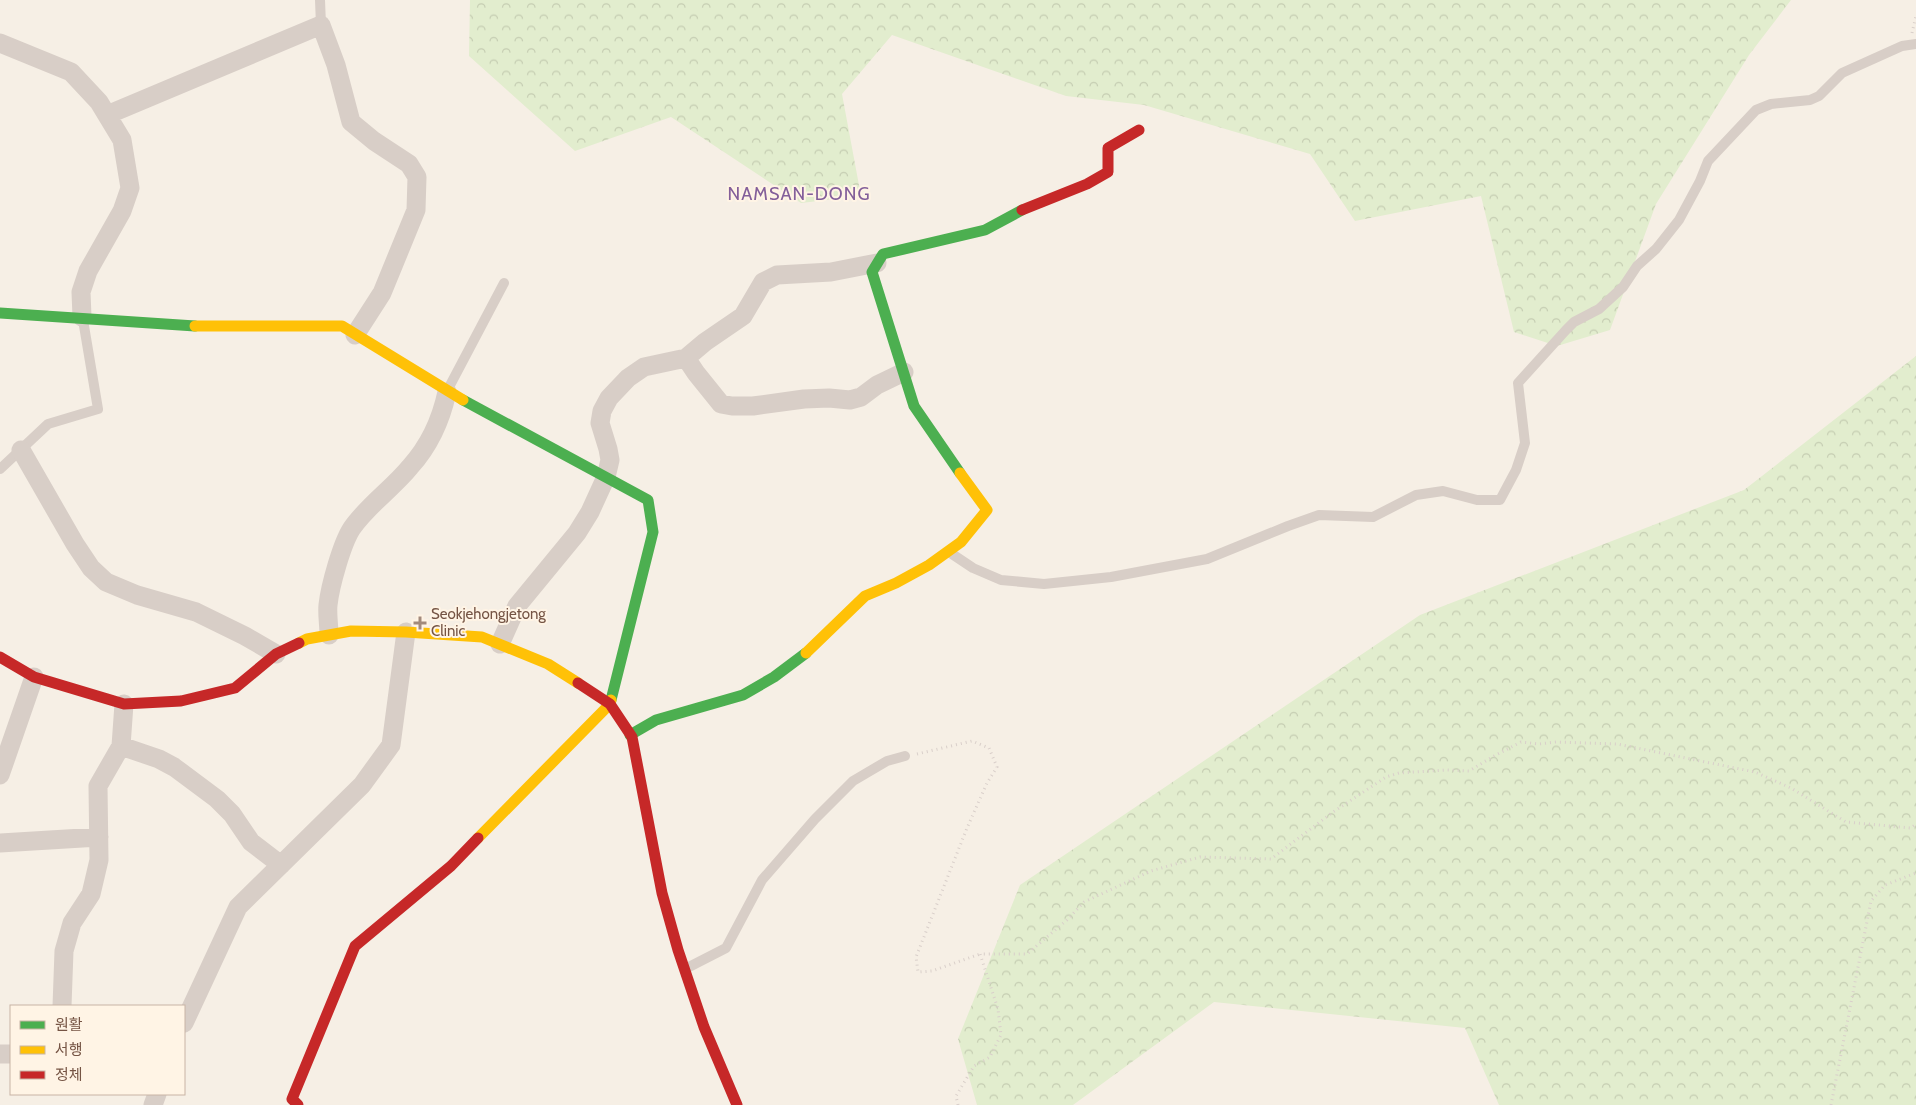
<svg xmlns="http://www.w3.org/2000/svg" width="1916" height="1105" font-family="Cabin,'Noto Sans KR',sans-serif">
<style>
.forest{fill:url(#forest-crowns)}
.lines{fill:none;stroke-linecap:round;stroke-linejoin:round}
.path{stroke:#d9cfca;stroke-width:3;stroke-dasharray:1 4;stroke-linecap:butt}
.lane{stroke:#d8cec7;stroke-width:10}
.street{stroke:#d8cec7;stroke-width:19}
.fast{stroke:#4caf50;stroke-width:11}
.slow{stroke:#ffc107;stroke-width:11}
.jam{stroke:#c62828;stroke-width:11}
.poi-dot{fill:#a28a7c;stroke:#fff4e5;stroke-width:2}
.labels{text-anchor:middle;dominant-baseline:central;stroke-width:4;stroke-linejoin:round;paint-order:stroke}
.poi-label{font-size:15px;fill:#755444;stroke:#fff4e5;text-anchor:start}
.quarter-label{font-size:18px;letter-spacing:1px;fill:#835f9a;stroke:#fff4e5}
</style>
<defs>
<pattern id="forest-crowns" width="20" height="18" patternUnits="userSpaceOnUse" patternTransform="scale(1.25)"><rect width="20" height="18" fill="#e2edce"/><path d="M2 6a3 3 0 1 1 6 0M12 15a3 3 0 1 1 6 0" fill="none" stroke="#c5cdb2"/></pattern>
</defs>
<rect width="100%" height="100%" fill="#f6efe5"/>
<path class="forest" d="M470 0H1791L1749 55 1656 204 1610 330 1557 346 1514 332 1481 196 1355 221 1310 154 1144 105 1066 96 892 35 842 94 861 196 801 203 671 117 575 151 469 56Z
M1916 356V1105H1499L1465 1028 1214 1002 1073 1105H977L958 1039 1020 885 1420 615 1744 490Z"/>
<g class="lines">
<path class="path" d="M1912 33 1916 16
M917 754 972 741 989 748 997 767 987 783 967 828 916 957 918 972 932 971 980 954
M958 1105 956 1096 974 1066 990 1057 1001 1035 998 1009 980 954H1027L1067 920 1084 902 1151 871 1200 857 1271 859 1333 812 1386 777 1399 773 1446 770 1469 771 1494 756 1521 742 1539 744 1556 742 1617 744 1755 772 1791 788 1846 822 1911 828 1916 824
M1831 1105 1871 901 1885 885 1916 873"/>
<path class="lane" d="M320 0 321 25
M447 391 504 283
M0 469 48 424 98 409 83 320
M949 552 973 568 1001 580 1044 584 1111 577 1207 559 1288 526 1319 515 1373 517 1416 495 1443 491 1477 500H1500L1516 470 1525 443 1518 383 1566 330 1574 322 1599 309 1623 287 1637 266 1656 249 1679 220 1700 181 1708 161 1756 110 1771 104 1810 100 1819 96 1842 73 1902 46 1916 44
M685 969 726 948 762 880 815 819 853 781 887 761 905 756"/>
<path class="street" d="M0 43 71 72 99 102 122 140 130 188 122 211 88 271 81 292 82 317
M107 115 321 25 336 65 351 122 374 141 409 164 417 177 416 210 382 293 355 335
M686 358 696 373 721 404 732 406H753L804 399 829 398 850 400 861 397 877 385 904 372
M21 450 75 544 91 568 106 582 137 595 196 612 245 636 276 654
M329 635C329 625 327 614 328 605 330 586 342 543 352 528 368 505 392 489 410 467 429 446 441 420 447 392
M500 644 517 606 577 533 590 512 606 477 610 460 608 449 600 423 602 411 609 398 628 378 644 367 686 358 705 342 743 316 763 282 777 275 831 272 877 263
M121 746 159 759 174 767 217 799 232 814 251 842 281 865
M0 775 34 677
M0 843 99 837
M62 1006 64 951 72 923 91 894 99 860 98 786 121 746 124 704
M184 1023 238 907 362 785 391 745 406 632
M0 1054H11
M153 1105 157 1094"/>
<path class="fast" d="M0 313 195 326
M463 400 648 500 653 532 611 700
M960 473 914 406 872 272 883 254 985 230 1022 210
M630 735 656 720 743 695 774 677 806 653"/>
<path class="slow" d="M195 326H342L463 400
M299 643 307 639 351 631 406 632 482 637 548 664 578 683
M806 653 865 596 896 583 929 565 961 542 987 510 960 473
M478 838 610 704 611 700"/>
<path class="jam" d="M1022 210 1087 184 1108 172V148L1139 130
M0 657 34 677 124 704 181 701 235 688 276 654 299 643
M578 683 610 704 632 737 662 893 678 950 704 1027 737 1105
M298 1105 292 1099 355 946 451 866 478 838"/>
</g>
<path class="poi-dot" d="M417.5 615.5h5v5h5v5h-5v5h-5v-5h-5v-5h5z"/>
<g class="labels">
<g class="poi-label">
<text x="431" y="614">Seokjehongjetong<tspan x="431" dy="17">Clinic</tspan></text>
</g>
<g class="quarter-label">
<text x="799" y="194">NAMSAN-DONG</text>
</g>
</g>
<rect x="10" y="1005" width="175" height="90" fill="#fff4e5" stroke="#c8b4a5"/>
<rect x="20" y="1021" width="25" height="8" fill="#4caf50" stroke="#c8b4a5"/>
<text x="55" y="1030" font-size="15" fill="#755444">원활</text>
<rect x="20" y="1046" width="25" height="8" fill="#ffc107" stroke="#c8b4a5"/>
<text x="55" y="1055" font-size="15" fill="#755444">서행</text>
<rect x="20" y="1071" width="25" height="8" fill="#c62828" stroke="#c8b4a5"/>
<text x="55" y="1080" font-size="15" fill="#755444">정체</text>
</svg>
